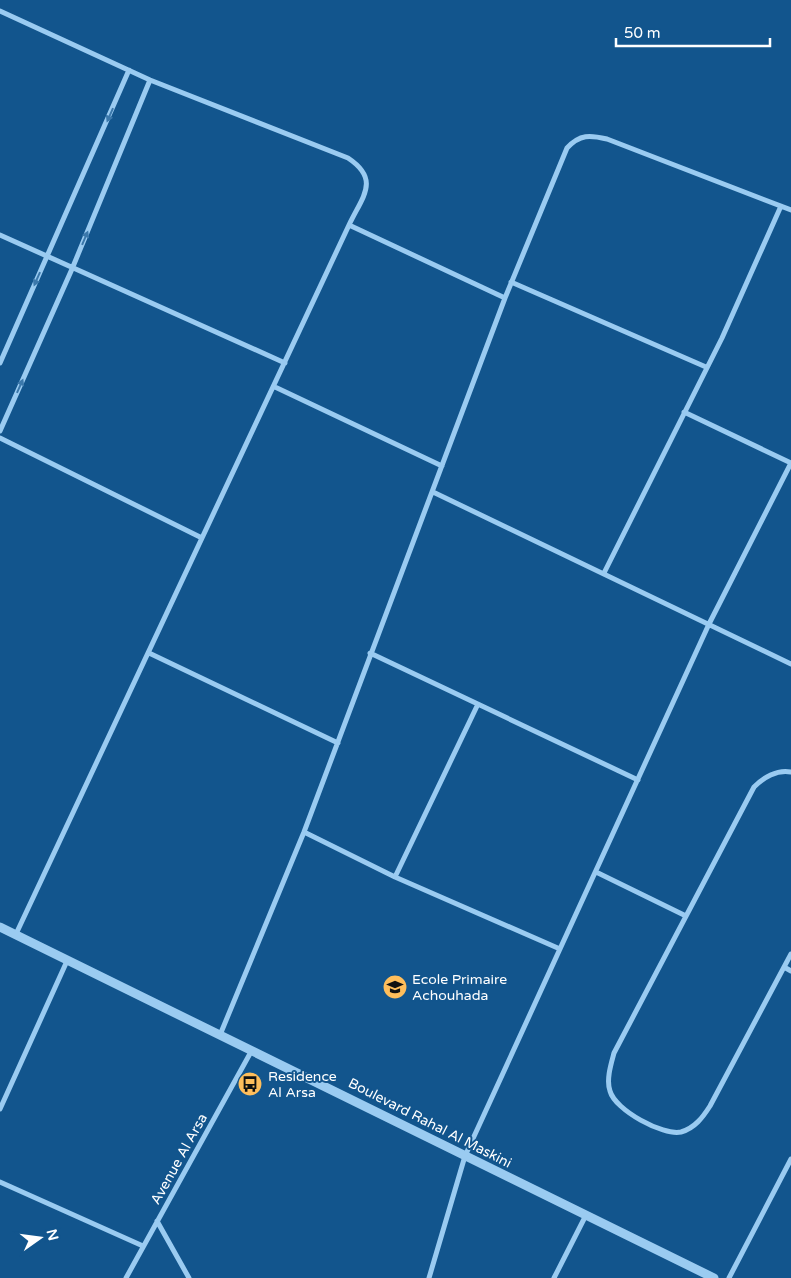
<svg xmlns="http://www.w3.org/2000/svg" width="791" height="1278" font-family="'Varela Round',sans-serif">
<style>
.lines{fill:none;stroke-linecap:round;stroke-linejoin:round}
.minor{stroke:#9acbf1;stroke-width:5}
.tertiary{stroke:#9acbf1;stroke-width:9}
.oneway{fill:#3b78ab}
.labels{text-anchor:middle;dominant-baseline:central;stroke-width:4;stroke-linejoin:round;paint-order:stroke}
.poi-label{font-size:14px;fill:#fff;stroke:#12558d;text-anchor:start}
.street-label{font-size:14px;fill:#fff;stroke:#12558d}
</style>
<rect width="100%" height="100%" fill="#12558d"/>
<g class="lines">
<path class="minor" d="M0 11 150 80 348 158C381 180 362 197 349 225
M0 235 285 363
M511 282 706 367
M0 363 129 70
M275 387 442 466
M684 412 791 463
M0 431 72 269 150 80
M0 438 202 538
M433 492 791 664
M604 573 722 338 781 206
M149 653 338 743
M370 653 638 780
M791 772C777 769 763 778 754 787L614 1053C611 1064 606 1080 610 1091 615 1110 663 1136 681 1132 695 1128 703 1117 710 1106L791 954
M304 832 395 877 560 949
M596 872 686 916
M395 877 478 704
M16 934 349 225 505 298
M784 967 791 971
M220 1035 304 832 505 298 567 148C580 134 590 135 607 139L791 210
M0 1109 67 961
M0 1182 143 1246
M157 1221 189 1278
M126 1278 252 1050
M429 1278 465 1156 709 624 791 463
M554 1278 585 1217
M729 1278 791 1159"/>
<path class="tertiary" d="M0 927 714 1278"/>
</g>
<defs><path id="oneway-solid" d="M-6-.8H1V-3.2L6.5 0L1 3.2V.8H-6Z" transform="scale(1.25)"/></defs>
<g class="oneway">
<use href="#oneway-solid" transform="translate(110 115) rotate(114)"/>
<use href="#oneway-solid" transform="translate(85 238) rotate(-67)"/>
<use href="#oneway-solid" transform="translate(37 279) rotate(114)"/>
<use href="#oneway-solid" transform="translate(20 386) rotate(-66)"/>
</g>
<defs>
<symbol id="school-disc" viewBox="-11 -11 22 22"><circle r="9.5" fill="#ffbe5b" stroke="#12558d"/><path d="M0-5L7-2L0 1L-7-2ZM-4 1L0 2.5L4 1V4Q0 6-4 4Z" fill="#111"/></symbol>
<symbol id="bus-disc" viewBox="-11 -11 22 22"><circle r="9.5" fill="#ffbe5b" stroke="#12558d"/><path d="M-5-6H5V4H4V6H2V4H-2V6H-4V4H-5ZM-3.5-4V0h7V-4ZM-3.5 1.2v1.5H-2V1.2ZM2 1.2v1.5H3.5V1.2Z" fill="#111"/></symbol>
</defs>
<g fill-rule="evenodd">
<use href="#school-disc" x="381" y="973" width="28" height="28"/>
<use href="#bus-disc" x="236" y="1070" width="28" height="28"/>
</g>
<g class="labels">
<g class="poi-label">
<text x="412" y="979">Ecole Primaire<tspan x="412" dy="16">Achouhada</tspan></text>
<text x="268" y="1076">Residence<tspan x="268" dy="16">Al Arsa</tspan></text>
</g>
<g class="street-label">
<text transform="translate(430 1123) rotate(27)">Boulevard Rahal Al Maskini</text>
<text transform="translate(179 1159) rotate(-61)">Avenue Al Arsa</text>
</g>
</g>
<g transform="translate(40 1238) rotate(76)" stroke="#12558d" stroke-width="4" paint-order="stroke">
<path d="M0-4L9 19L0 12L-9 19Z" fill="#ffffff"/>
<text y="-8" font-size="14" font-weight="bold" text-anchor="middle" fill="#ffffff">N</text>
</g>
<path d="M616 38v8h154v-8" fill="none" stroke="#ffffff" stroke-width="2.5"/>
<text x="624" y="38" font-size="15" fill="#ffffff" stroke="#12558d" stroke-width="4" paint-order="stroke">50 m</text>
</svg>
